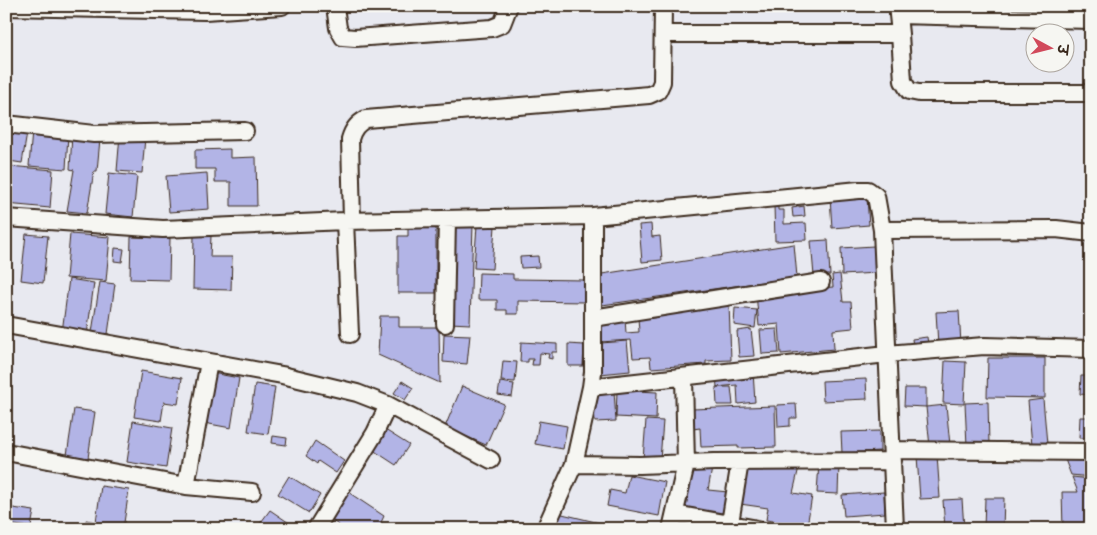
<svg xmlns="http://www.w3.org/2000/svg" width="1097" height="535" font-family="Caveat,'Playpen Sans Deva',sans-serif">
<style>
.building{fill:#b2b4e6;stroke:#3b2a1e}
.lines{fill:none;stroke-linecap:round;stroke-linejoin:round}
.street-casing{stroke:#3b2a1e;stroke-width:20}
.street{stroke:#f6f6f2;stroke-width:16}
</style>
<rect width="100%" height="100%" fill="#e8e9f0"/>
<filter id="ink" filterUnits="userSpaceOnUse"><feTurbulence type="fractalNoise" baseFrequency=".02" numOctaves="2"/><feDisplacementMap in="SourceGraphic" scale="10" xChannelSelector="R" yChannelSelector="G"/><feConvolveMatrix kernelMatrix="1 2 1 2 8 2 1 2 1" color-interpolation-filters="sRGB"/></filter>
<g filter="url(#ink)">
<path class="building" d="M6 131 27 133 22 163 9 161 6 179Z
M32 131 68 134 66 169 29 166Z
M72 135 100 139 97 171H94L87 213 67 211 74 170 70 169Z
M120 135 145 137 142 173 117 171Z
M230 149V158L256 157 257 206H231V182H215V169H195V150Z
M9 166 53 170 50 208 6 204Z
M109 173 137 176 133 217 105 214Z
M207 173 209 209 169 212 166 176Z
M830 197 867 198 869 225 832 228Z
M774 205H778V210H784V224L806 223 807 240 775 241Z
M804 206 805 216 793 217 792 208Z
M408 223H436V293H398V236H408Z
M453 223 473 224 470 324 450 323Z
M651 224 652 237 660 236 662 260 642 262 639 225Z
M477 225 495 226 492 269 474 268Z
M26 234 48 236 43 283 21 280Z
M70 234 110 237 106 281 66 278Z
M194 235 211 236 210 257H232L231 290 193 289Z
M131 237 170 238 169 280 130 279Z
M828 240 830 275 814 276 811 241Z
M794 244 797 277 602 305V274Z
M874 246 876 273 842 275 841 248Z
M115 248 124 249 122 262 114 261Z
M538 256 539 267 521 268 520 257Z
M479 273 513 274V279L585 280V302L518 301V314H507V310H497V300H478Z
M840 274 843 302H851L853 328 833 330 834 349 781 354 779 324 759 326 756 293 833 287 832 275Z
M69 279 94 283 87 335 62 332Z
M100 282 115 284 108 334 92 332Z
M729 304 731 360 706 361V364L651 368 650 357 633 358 631 340 600 342 599 321 625 319 626 333 639 332 638 317 670 315 669 308Z
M735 308 757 310 755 328 734 325Z
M959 311 961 344 938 345 936 312Z
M380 316H399V327H439L440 383 378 355Z
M751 329 754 356 739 357 737 331Z
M777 329 779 353 762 354 760 330Z
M444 334 470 335 467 364 443 362Z
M927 337 928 344 913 346 912 339Z
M627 341 630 371 600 374 601 343Z
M521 342 557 344V352H552V359L548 358 549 354 540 353 539 365H532L533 359H528V362H520Z
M568 344 584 345 583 366H568Z
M988 358H1045V398L987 397Z
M503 361 517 362 515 382 501 381Z
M945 361 966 362 964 404 943 403Z
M141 371 182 378 178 404 164 402 161 421 134 417Z
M753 372 755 402 738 404 737 385 717 387 716 375Z
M212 373 239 378 231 428 204 423Z
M1081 376H1091V395L1080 394Z
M866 379 867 399 823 401 822 381Z
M402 381 413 388 405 400 394 393Z
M500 382 514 384 512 397 498 395Z
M255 384 275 387 268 434 248 431Z
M462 386 504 404 486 445 445 427Z
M716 387H731L733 405H717Z
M905 388H926V407L904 406Z
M617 390 657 392 656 419 616 417Z
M614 391 616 421 595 422 593 392Z
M1043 399 1047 444 1032 445 1028 401Z
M988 402 989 445 967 446 965 403Z
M796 404 797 418H790V426L778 427 777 405Z
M946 405 950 445 930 447 926 407Z
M775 406 776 447 738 448V446L701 447 700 428 693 429 692 409Z
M74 409 95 412 88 458 67 455Z
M1080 417H1091V438H1079Z
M646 420 663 421 660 460 643 459Z
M133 421 172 428 166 468 127 462Z
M539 421 567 426 563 449 535 444Z
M382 428 409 445 396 465 370 448Z
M880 431V451L842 453 841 432Z
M273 436 287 438 286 445 272 443Z
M315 441 344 461 336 473 318 461 317 464 306 456Z
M937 455 940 498 920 499 917 456Z
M1064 457 1091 458V477L1071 475Z
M819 463 839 464 838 494 817 493Z
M745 467H799L793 493 812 496 807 526 766 520 768 508 740 504Z
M690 468H712L708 490 728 492 723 514 682 506Z
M629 475 665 482 659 516 607 506 610 490 625 493Z
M289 476 320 495 309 513 278 494Z
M1072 477 1091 479V529H1063L1062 492H1078Z
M101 486 129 490 123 529H85L86 520 96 522Z
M345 490 384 516 378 529H344L327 517Z
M884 492 885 513 844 516 842 495Z
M985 498H1004L1003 529H984Z
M962 499 964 529H945L943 500Z
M6 507 34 511 31 527 6 524Z
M270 510 298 529H256Z
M558 513 608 525 607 529H553Z
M682 523 719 529H681Z"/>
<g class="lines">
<defs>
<path id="street" d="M335 6 338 28 343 37 355 38 492 28 502 24 509 6
M898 6V15L1091 20
M6 7 205 11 282 6
M663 34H900L898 15
M900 34 903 81 909 91 919 93H1091
M6 124 94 134 245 131
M593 216 859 190H868L876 196 882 230 895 529
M6 218 163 229 345 221 593 216V372L591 387 574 464 545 529
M345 221 350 334
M352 221 350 139C353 129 357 124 366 119L649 95 658 91 662 82 663 6
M882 230 1056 229 1091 233
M593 318 821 282
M445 324 447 219
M6 325 282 375 357 393 388 405 375 433 316 529
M591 387 887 354 984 346 1091 349
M388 405 491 460
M892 450 1091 452
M6 452 186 486 252 492
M574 464 640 465 714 462 893 461
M186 486 209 362
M675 514 758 529
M671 529 686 464 684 377
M729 529 740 462"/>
</defs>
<use href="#street" class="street-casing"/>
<use href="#street" class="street"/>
</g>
</g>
<rect width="1097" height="535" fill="none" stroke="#f6f6f2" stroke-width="25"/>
<rect x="12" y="12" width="1072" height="510" fill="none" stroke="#3b2a1e" stroke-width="2" filter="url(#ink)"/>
<g transform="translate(1050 48) rotate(97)"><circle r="24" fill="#f6f6f2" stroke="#aba49d"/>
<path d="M0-4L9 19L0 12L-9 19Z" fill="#d1495b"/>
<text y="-8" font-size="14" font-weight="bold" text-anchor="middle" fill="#3b2a1e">उ</text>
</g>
</svg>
